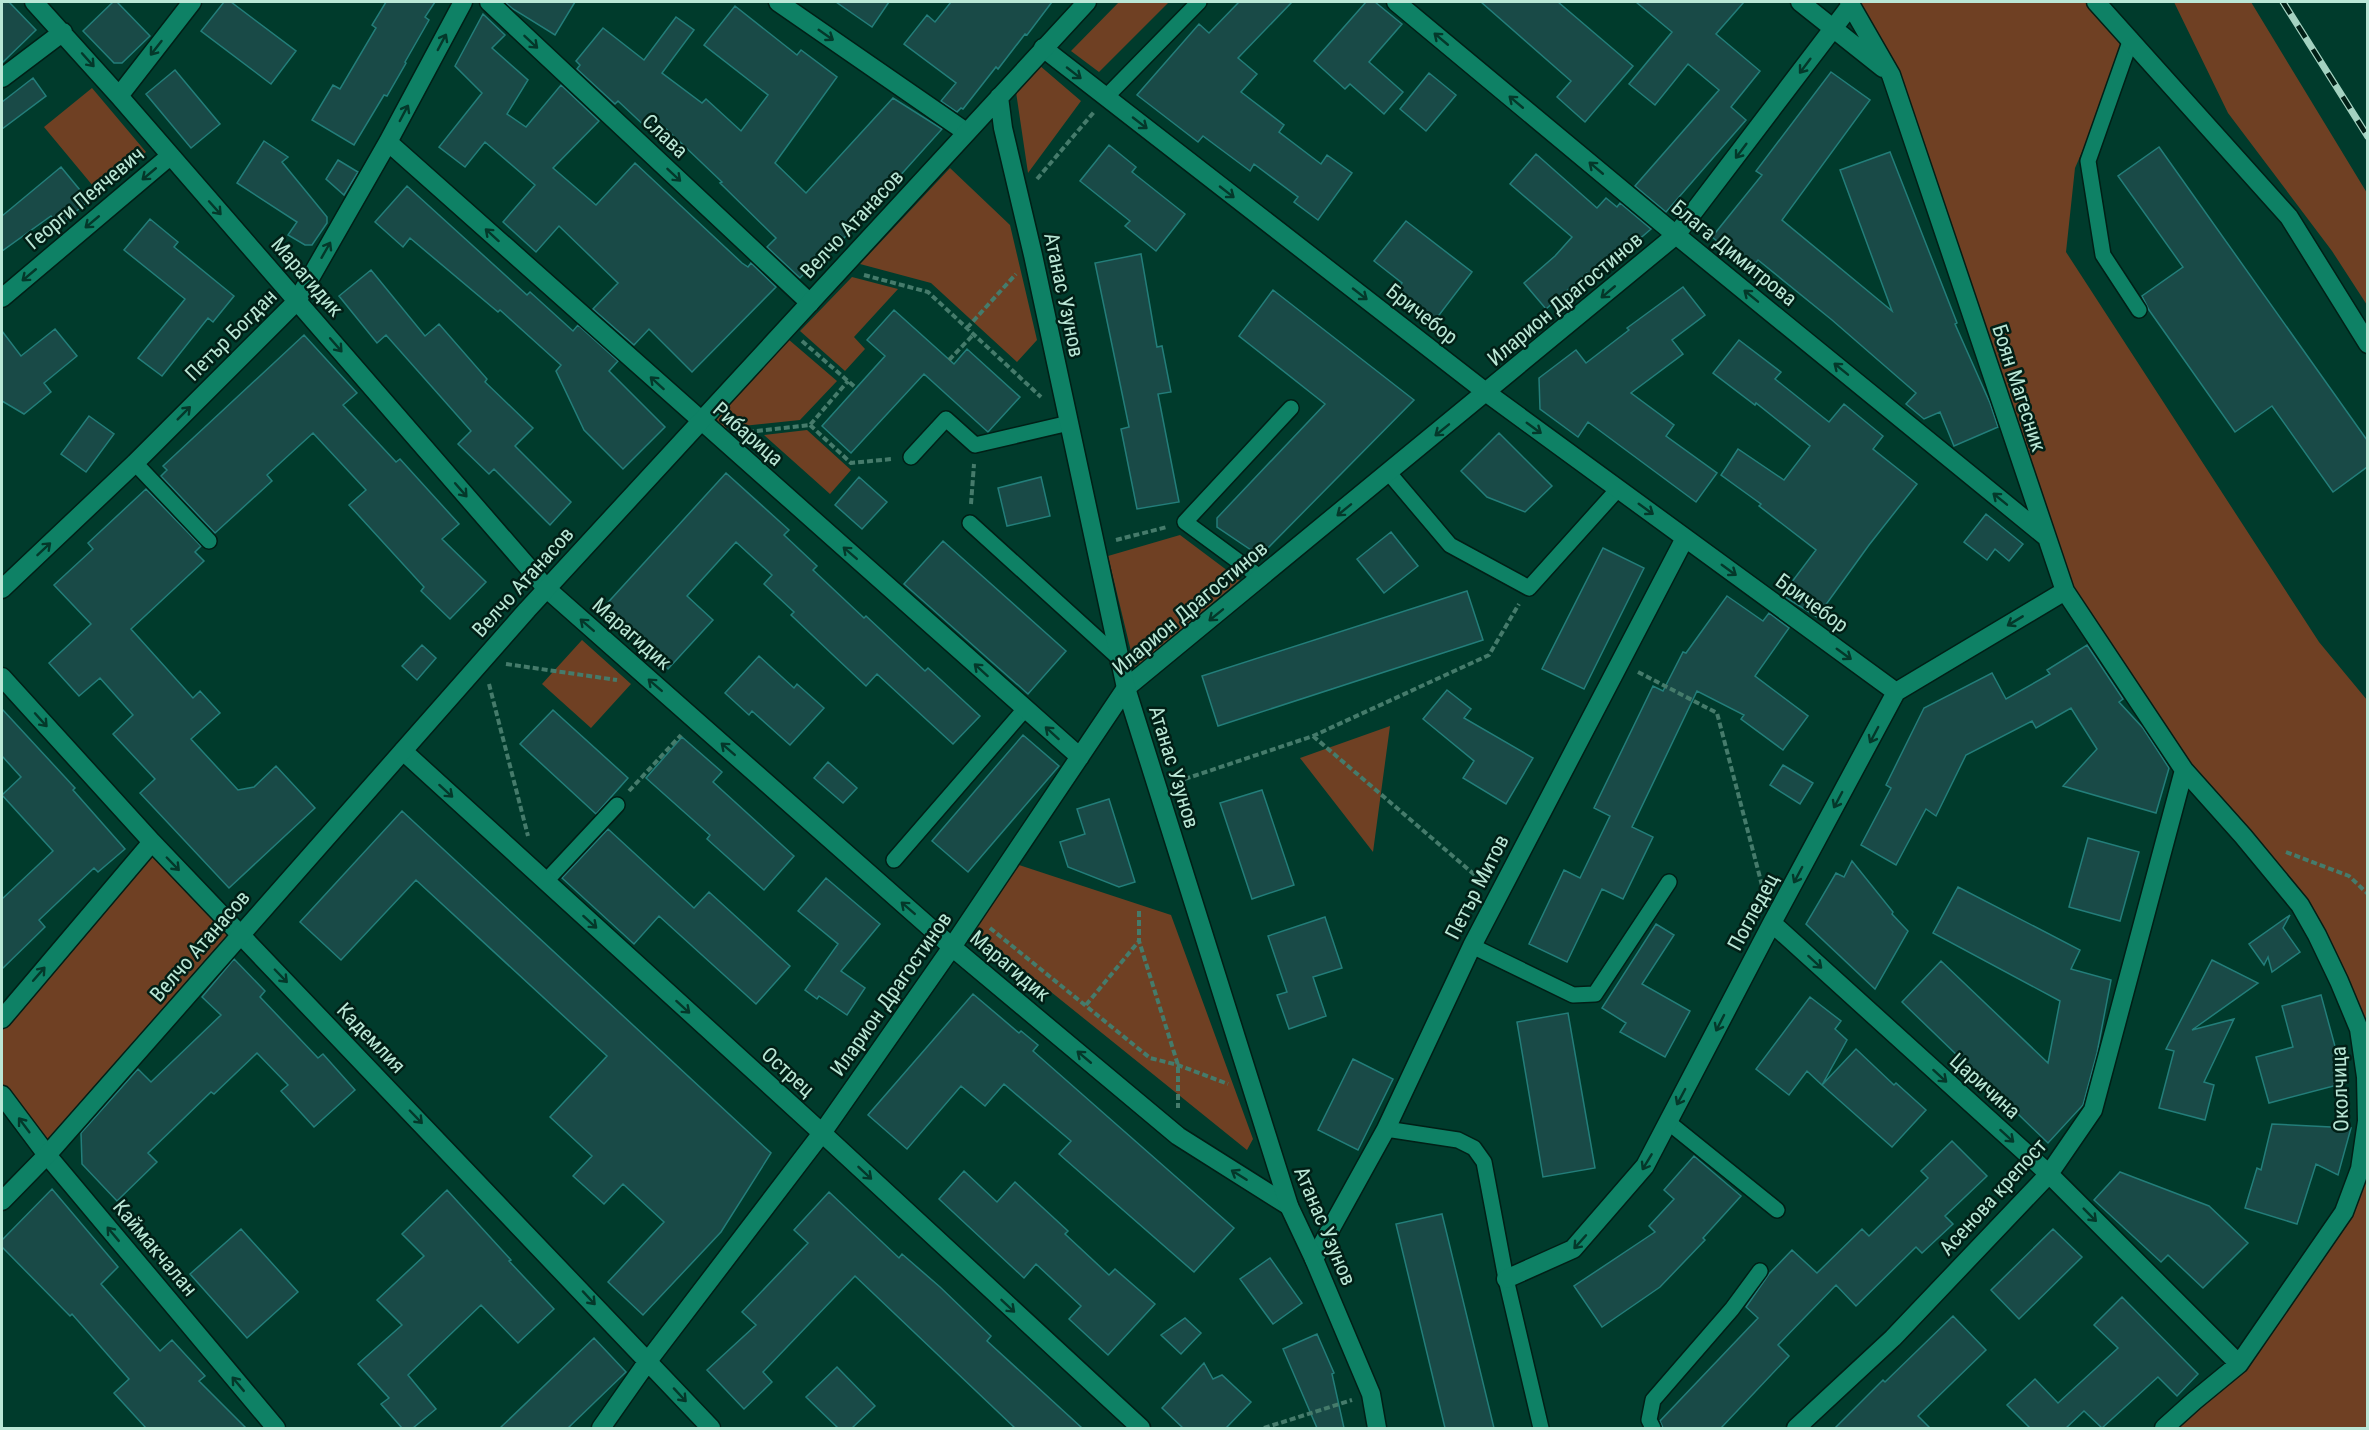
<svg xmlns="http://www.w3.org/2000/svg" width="2369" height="1430" font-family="'Roboto Condensed',sans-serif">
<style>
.green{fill:#6f4023}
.building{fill:#194a47;stroke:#237e7a;stroke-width:1.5}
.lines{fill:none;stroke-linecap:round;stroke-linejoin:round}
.service-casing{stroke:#011f16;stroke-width:18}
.minor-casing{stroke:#011f16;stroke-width:21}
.tertiary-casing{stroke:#011f16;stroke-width:21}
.path{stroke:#457b6b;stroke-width:4;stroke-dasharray:6 3;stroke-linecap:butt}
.service{stroke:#0e8165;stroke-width:15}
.minor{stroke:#0e8165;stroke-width:18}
.tertiary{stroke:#0e8165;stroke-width:18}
.rail-casing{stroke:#a4d2c1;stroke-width:7}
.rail{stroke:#011f16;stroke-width:4.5;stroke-dasharray:14;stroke-linecap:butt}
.oneway{stroke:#04382a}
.labels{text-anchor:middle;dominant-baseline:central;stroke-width:5;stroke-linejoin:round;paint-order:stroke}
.street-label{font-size:21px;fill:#bae7d6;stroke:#011f16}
</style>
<rect width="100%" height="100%" fill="#003b2c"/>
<path class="green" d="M1119 2H1169L1099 72 1071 51Z
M1849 2H2096L2131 39 2075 168 2066 252 2319 642 2367 700V1428H2164L2239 1364 2344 1212 2366 1077 2317 935 2184 770 2065 591 1891 75Z
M2174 2H2251L2367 193V305L2332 251 2228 113Z
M1039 65 1081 101 1028 173 1016 92Z
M92 88 146 152 98 192 44 127Z
M950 168 1010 225 1037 340 1017 362 931 283 860 264Z
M852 277 898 289 854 337 865 349 845 371 800 331Z
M788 339 837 381 800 420 724 428 715 418Z
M807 430 851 470 830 494 764 435Z
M1180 535 1240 580 1135 668 1108 556Z
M582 640 631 684 591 728 542 684Z
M1390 726 1373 852 1300 758Z
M152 842 240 934 47 1155 2 1095V1019Z
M1019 865 1171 915 1253 1139 1247 1150 973 929Z"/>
<path class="building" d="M2 2H9L36 30 2 63Z
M113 2H117L150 36 122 63H114L83 31Z
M224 2H231L296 51 271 84 201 31Z
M386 2H435L425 17 429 20 405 62 406 63 387 96 384 95 354 145 312 120 333 85 340 89 376 28 372 25Z
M505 2H575L555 35 513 9Z
M836 2H889L872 27Z
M951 2H1052L1027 35 1025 34 998 69 996 67 963 109 961 108 957 112 941 101 956 83 904 44 927 15 935 22Z
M1239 2H1292L1238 58 1257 74 1241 92 1284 125 1279 132 1321 164 1327 155 1352 173 1318 220 1294 202 1298 197 1254 164 1250 171 1203 136 1198 142 1137 95 1199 24 1209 33Z
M1366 2H1375L1402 24 1369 62 1403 92 1384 114 1350 84 1345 89 1314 61Z
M1481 2H1558L1633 66 1585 122 1557 97 1571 81Z
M1636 2H1744L1716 34 1760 71 1731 107 1746 120 1666 212 1635 186 1719 90 1688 64 1655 105 1629 84 1672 32Z
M735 6 797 55 801 50 837 77 775 163 806 193 893 98 942 129 844 238 840 235 800 278 767 247 776 238 720 183 722 182 658 121 650 131 618 101 615 104 577 69 580 65 576 61 603 28 644 60 676 17 694 30 662 73 702 103 706 99 741 131 768 95 704 45Z
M483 14 505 35 492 48 528 80 507 114 526 127 561 85 599 121 553 168 596 205 635 163 742 263 748 267 751 263 776 287 692 372 649 329 634 345 593 309 618 283 559 226 536 252 503 222 535 185 485 142 465 167 439 147 482 93 455 66Z
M175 70 220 124 191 148 146 94Z
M1831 72 1870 100 1782 220 1892 311 1840 170 1890 152 1957 323 1955 324 1990 403 1998 427 1954 446 1940 412 1924 419 1906 404 1916 393 1832 320 1758 260 1751 268 1712 237 1762 175 1756 171Z
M1429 73 1456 95 1426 131 1400 109Z
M33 78 46 96 2 129V102Z
M264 141 288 157 282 162 327 217V223L312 245H305L288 235 297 222 237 183Z
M1109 145 1136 167 1132 172 1185 214 1156 251 1125 226 1130 221 1080 181Z
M2159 147 2367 440V467L2333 492 2272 406 2235 432 2149 310 2142 296 2183 267 2118 176Z
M1536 154 1597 208 1606 198 1617 207 1620 203 1651 229 1592 280 1587 273 1546 309 1524 283 1555 256 1572 237 1510 184Z
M338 160 358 172 344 195 326 179Z
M61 167 89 201 59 225 51 216 2 251V216Z
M407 186 527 295 530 292 573 331 578 325 618 361 609 371 665 427 623 469 584 430 556 371 561 365 500 310 498 312 410 238 403 247 375 222Z
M150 219 178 242 174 247 234 296 213 322 208 318 162 376 138 358 185 299 124 250Z
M1406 221 1472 272 1433 323 1394 294 1402 283 1374 261Z
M1141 254 1157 347 1162 346 1171 392 1158 394 1179 502 1137 509 1121 429 1129 427 1095 263Z
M371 270 425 336 439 324 487 379 485 382 533 428 515 446 571 502 550 525 494 469 489 474 458 444 471 431 386 335 377 343 339 296Z
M1683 287 1705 315 1672 340 1683 354 1631 393 1674 425 1666 436 1717 473 1696 502 1588 422 1578 437 1540 409 1539 378 1576 350 1586 363 1629 330 1627 328Z
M1273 290 1414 400 1260 556 1217 527V518L1325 404 1239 336Z
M894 310 954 364 967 349 1020 397 988 432 924 374 851 453 822 426 885 356 867 340Z
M55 329 77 356 44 383 51 392 24 414 2 401V331L21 356Z
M304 335 357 393 343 405 396 462 400 459 459 524 442 539 486 582 450 619 421 591 424 587 349 505 366 490 313 433 267 475 272 481 215 533 161 476 167 470 163 466Z
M1739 340 1781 372 1775 379 1829 422 1844 404 1883 436 1873 449 1917 484 1869 545 1817 617 1782 595 1816 550 1759 506 1761 504 1721 475 1738 449 1784 480 1810 446 1756 403 1755 405 1713 373Z
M89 416 114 434 86 472 61 454Z
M1499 433 1552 486 1525 512 1487 497 1461 471Z
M726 473 789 530 784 535 817 566 813 570 864 618 866 616 925 671 928 668 980 716 953 744 877 674 866 686 832 654 791 615 794 612 764 584 772 575 736 542 687 596 713 620 668 669 602 609Z
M859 477 887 502 862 529 835 505Z
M1041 477 1050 516 1007 526 998 488Z
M146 489 201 546 195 552 204 561 131 629 193 698 200 691 220 713 191 739 238 790 254 787 276 766 315 808 229 888 140 793 155 779 113 734 133 715 100 678 79 696 49 663 91 624 54 585 93 549 88 543Z
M1986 514 2023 544 2009 561 1995 549 1987 560 1964 542Z
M1391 532 1418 566 1384 593 1357 559Z
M943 541 1066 651 1028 694 904 584Z
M1603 548 1644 568 1584 689 1542 669Z
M1467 591 1483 640 1218 726 1202 676Z
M1727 596 1763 621 1769 613 1789 628 1755 676 1808 716 1783 750 1741 719 1744 715 1697 691 1632 827 1653 837 1623 899 1602 889 1567 962 1529 944 1564 870 1580 878 1610 816 1594 808 1653 686 1663 691 1683 652 1686 653Z
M422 645 436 658 417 680 402 666Z
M2087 645 2123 699 2119 702 2143 728 2169 768 2156 813 2063 786 2097 749 2071 708 2036 728 2032 721 1966 755 1936 816 1926 809 1896 865 1861 845 1891 788 1886 785 1924 708 1992 673 2006 699 2050 674 2047 670Z
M759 656 794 688 797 684 824 708 790 745 752 711 749 715 725 693Z
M1447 690 1471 709 1464 718 1533 758 1506 804 1463 778 1474 761 1423 719Z
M2 709 75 788 73 790 125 849 98 872 94 868 39 920 45 927 2 969V899L53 851 2 795 21 777 2 756Z
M553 710 628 778 596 814 520 744Z
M1023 735 1059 766 968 872 932 841Z
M682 737 722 772 713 782 794 856 764 890 707 839 710 835 646 778Z
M828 762 857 788 843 803 814 778Z
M1783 765 1813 783 1800 804 1770 785Z
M1262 790 1294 885 1252 899 1220 803Z
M1109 799 1135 882 1119 887 1068 867 1060 842 1085 834 1077 809Z
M402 811 771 1153 721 1232 643 1315 608 1282 664 1222 623 1184 604 1204 573 1176 592 1156 550 1117 607 1056 416 880 341 960 300 922Z
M608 829 694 908 709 892 790 966 756 1004 659 916 634 944 562 878Z
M2088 838 2139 852 2120 921 2069 907Z
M1852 861 1893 912 1892 914 1908 931 1875 989 1806 924 1836 873 1844 877Z
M826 878 880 924 841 971 865 988 847 1015 819 996 817 999 805 990 838 944 798 911Z
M1958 887 2080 950 2071 969 2111 980 2097 1053 2083 1105 2048 1143 1902 1002 1941 961 2048 1063 2060 1001 1933 933Z
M2290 915 2283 928 2300 952 2272 972 2268 957 2264 965 2249 944Z
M1325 917 1342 968 1313 977 1326 1016 1289 1029 1277 995 1287 992 1268 936Z
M1656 924 1674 935 1642 984 1690 1011 1665 1057 1620 1032 1626 1023 1602 1008Z
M234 959 265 991 260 997 318 1058 323 1054 355 1090 314 1127 281 1091 288 1085 257 1053 214 1094 211 1092 148 1153 157 1162 117 1201 82 1164 81 1133 138 1069 151 1082 221 1015 202 997Z
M2212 960 2258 983 2192 1030 2234 1019 2204 1082 2214 1085 2205 1120 2159 1108 2174 1051 2166 1049Z
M973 994 1019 1033 1021 1031 1038 1045 1033 1051 1234 1228 1194 1272 1059 1154 1071 1141 1004 1084 985 1106 961 1086 907 1149 868 1115Z
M2321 995 2345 1083 2269 1103 2256 1057 2293 1047 2282 1006Z
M1810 997 1841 1021 1835 1029 1847 1040 1822 1085 1807 1071 1789 1095 1756 1069Z
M1568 1013 1595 1168 1543 1177 1517 1022Z
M1856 1049 1894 1085 1896 1083 1926 1110 1892 1147 1822 1085Z
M1353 1059 1393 1079 1358 1150 1318 1130Z
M2272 1124 2351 1128 2338 1175 2316 1164 2297 1224 2245 1208 2257 1168 2261 1170Z
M1952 1141 1987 1176 1945 1216 1953 1224 1922 1253 1916 1247 1856 1306 1836 1285 1778 1345 1789 1356 1721 1428H1663L1660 1421 1758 1318 1746 1307 1769 1274 1792 1250 1817 1273 1862 1229 1869 1236 1928 1178 1921 1171Z
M1694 1156 1741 1196 1703 1238 1705 1240 1660 1287 1602 1327 1574 1286 1655 1232 1649 1226 1674 1199 1664 1190Z
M964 1171 997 1202 1015 1182 1068 1231 1065 1234 1109 1275 1115 1269 1155 1304 1108 1355 1069 1319 1081 1306 1036 1264 1024 1278 939 1199Z
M2120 1172 2209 1206 2248 1243 2203 1288 2168 1255 2161 1262 2094 1200Z
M52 1189 118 1267 101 1284 160 1351 172 1340 205 1376 199 1381 246 1428H146L114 1393 129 1379 72 1314 70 1316 2 1247V1240Z
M447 1190 511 1260 509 1261 554 1309 518 1343 481 1305 408 1375 436 1409 413 1428H402L381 1404 389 1398 358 1364 402 1325 377 1300 424 1256 402 1234Z
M829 1192 899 1258 902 1254 940 1287 991 1336 987 1341 1082 1428H1015L855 1276 763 1372 772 1382 744 1409 707 1370 756 1325 742 1312 808 1243 794 1230Z
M1442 1214 1494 1428H1445L1396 1224Z
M241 1229 298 1292 247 1338 190 1274Z
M2053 1229 2082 1257 2019 1319 1991 1290Z
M1270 1258 1302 1303 1273 1324 1240 1279Z
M2122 1297 2198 1374 2177 1396 2158 1377 2102 1428 2084 1411 2066 1428H2030L2007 1405 2035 1379 2058 1403 2118 1348 2094 1325Z
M1953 1316 1986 1350 1918 1416 1930 1428H1835L1883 1380 1885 1382Z
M1185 1318 1201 1333 1181 1354 1161 1335Z
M1317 1334 1334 1373 1332 1374 1344 1428H1317L1283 1349Z
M594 1338 626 1372 568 1428H500Z
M1204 1363 1213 1379 1222 1375 1251 1402 1226 1428H1183L1162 1408Z
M837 1367 875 1406 852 1428H838L806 1397Z"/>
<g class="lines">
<defs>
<path id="service" d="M2131 39 2088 161 2103 255 2139 310
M1106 97 1199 2
M911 457 946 419 975 445 1069 423
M135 463 209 541
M1389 473 1450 545 1529 588 1618 489
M970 523 1120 659
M1261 578 1185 522 1291 408
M894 860 1025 709
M546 881 617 805
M1472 946 1573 995 1595 994 1669 882
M1668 1122 1777 1210
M1386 1129 1458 1140 1474 1148 1484 1162 1506 1279 1541 1428
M1653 1428 1649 1420 1653 1400 1732 1309 1760 1271"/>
<path id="minor" d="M34 2 119 96 547 589 952 947 1178 1136 1289 1206
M489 2 810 303
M778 2 966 132
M1396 2 1676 235 2045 536
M1800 2 1883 68
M1849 2 1891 75 2065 591 2184 770 2243 836 2300 905 2317 935 2339 981 2359 1029 2366 1077 2367 1121 2360 1169 2344 1212 2239 1364 2194 1401 2164 1428
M1043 48 1487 393 1896 692
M2 78 63 32
M119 96 192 2
M388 142 1080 757
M2 298 170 156
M2 589 135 463 297 301 388 142 463 2
M2 677 152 842 711 1428
M403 751 822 1133 1141 1428
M1772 923 2049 1174 2239 1364
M2 1019 152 842
M2 1095 47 1155 276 1428
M1314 1259 1386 1129 1472 946 1685 538
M1506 1279 1573 1249 1645 1166 1772 923 1896 692 2065 591
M601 1428 648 1361 822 1133 952 947 1126 688 1676 235 1851 5
M1796 1428 1893 1338 2049 1174 2093 1110 2184 770"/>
<path id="tertiary" d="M2096 2 2289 217 2368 344
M999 97 1003 128 1033 255 1126 688 1289 1206 1314 1259 1371 1394 1377 1428
M2 1201 47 1155 527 610 1087 2"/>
</defs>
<use href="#service" class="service-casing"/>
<use href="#minor" class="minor-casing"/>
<use href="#tertiary" class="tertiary-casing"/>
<path class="path" d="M1037 179 1094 112
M864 275 928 292 1041 397
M967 328 1016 274
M802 341 856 388
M949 360 974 334
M810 425 851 463 892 459
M748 432 810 425 848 381
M971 504 974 464
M1116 540 1167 527
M506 664 617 680
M1638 672 1717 713 1764 893
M489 684 528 836
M1313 736 1483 882
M1176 782 1313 736 1489 655 1519 604
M629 791 681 735
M2286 852 2349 876 2368 894
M1139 911V941L1178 1065V1108
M990 928 1150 1058 1178 1065 1228 1084
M1086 1005 1139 941
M1264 1428 1352 1400"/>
<use href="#service" class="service"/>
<use href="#minor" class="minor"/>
<use href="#tertiary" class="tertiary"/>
<defs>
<path id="rail" d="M2283 2 2368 137"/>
</defs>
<use href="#rail" class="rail-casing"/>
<use href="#rail" class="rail"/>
</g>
<defs><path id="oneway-shaft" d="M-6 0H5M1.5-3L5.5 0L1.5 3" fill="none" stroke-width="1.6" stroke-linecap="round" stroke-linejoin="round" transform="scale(1.5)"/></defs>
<g class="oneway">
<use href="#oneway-shaft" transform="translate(826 35) rotate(35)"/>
<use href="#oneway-shaft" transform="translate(1441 39) rotate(-140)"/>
<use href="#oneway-shaft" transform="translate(442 42) rotate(-62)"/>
<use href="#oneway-shaft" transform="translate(531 42) rotate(43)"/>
<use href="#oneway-shaft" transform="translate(156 48) rotate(128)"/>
<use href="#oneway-shaft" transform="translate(88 60) rotate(48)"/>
<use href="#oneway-shaft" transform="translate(1805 66) rotate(127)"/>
<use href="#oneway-shaft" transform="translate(1074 73) rotate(38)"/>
<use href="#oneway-shaft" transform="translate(1516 102) rotate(-140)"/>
<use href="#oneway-shaft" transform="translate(404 113) rotate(-62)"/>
<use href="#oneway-shaft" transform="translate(1140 123) rotate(38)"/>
<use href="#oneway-shaft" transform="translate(1741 151) rotate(127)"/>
<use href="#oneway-shaft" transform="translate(1596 168) rotate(-140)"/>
<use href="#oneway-shaft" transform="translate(149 174) rotate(140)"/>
<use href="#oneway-shaft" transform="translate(674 175) rotate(43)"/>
<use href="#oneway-shaft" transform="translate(1227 192) rotate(38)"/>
<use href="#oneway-shaft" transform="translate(215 208) rotate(48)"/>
<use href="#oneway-shaft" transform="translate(92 222) rotate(140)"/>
<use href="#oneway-shaft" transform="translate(492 235) rotate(-138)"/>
<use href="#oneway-shaft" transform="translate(326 250) rotate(-60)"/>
<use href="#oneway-shaft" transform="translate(29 275) rotate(140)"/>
<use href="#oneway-shaft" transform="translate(1608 292) rotate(140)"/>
<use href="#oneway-shaft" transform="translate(1360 294) rotate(38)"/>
<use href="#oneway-shaft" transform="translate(1751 296) rotate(-141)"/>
<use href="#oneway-shaft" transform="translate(336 345) rotate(49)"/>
<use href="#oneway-shaft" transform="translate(1841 369) rotate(-141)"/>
<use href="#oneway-shaft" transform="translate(657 383) rotate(-138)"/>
<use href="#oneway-shaft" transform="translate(184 413) rotate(-45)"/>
<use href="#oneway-shaft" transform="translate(1534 428) rotate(36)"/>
<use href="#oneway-shaft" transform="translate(1442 430) rotate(141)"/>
<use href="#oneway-shaft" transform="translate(461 490) rotate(49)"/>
<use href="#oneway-shaft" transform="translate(2000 499) rotate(-141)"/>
<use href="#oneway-shaft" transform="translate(1646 509) rotate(36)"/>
<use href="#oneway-shaft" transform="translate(1344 510) rotate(141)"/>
<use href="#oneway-shaft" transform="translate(44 549) rotate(-43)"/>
<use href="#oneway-shaft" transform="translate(850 553) rotate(-139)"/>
<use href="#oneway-shaft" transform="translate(1729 570) rotate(36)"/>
<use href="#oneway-shaft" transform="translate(1216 615) rotate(141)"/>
<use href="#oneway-shaft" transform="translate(2015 621) rotate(149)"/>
<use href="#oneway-shaft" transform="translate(587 625) rotate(-139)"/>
<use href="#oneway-shaft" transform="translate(1844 654) rotate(36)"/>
<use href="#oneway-shaft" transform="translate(981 670) rotate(-138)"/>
<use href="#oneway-shaft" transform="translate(655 685) rotate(-139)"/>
<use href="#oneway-shaft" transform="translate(41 720) rotate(48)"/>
<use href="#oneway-shaft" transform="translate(1052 733) rotate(-138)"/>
<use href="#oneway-shaft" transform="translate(1874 735) rotate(118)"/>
<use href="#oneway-shaft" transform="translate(728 749) rotate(-139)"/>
<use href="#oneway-shaft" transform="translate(446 791) rotate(42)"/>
<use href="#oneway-shaft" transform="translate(1838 800) rotate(118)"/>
<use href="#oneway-shaft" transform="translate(173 864) rotate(46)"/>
<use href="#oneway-shaft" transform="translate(1798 875) rotate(118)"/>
<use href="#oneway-shaft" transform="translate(908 908) rotate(-139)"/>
<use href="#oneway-shaft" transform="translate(590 922) rotate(42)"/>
<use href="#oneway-shaft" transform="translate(1815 962) rotate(42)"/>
<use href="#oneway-shaft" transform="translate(39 974) rotate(-49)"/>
<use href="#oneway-shaft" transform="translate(281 976) rotate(46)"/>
<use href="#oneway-shaft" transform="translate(683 1007) rotate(42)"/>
<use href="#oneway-shaft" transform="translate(1720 1023) rotate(117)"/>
<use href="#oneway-shaft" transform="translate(1084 1057) rotate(-140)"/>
<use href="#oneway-shaft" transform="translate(1940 1076) rotate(42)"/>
<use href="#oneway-shaft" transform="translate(1681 1097) rotate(118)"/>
<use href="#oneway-shaft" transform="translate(416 1117) rotate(46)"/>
<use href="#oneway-shaft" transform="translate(24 1125) rotate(-127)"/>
<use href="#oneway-shaft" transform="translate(2007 1136) rotate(42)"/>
<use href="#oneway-shaft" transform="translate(1647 1162) rotate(121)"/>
<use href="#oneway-shaft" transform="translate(865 1173) rotate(43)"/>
<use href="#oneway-shaft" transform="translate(1239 1175) rotate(-148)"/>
<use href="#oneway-shaft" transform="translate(2090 1215) rotate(45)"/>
<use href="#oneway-shaft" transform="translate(113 1234) rotate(-130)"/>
<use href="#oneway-shaft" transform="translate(1580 1242) rotate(132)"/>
<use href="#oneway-shaft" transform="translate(589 1298) rotate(47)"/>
<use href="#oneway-shaft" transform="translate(1008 1306) rotate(43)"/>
<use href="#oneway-shaft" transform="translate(238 1384) rotate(-130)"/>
<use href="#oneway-shaft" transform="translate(680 1395) rotate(47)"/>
</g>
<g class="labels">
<g class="street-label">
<text transform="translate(665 136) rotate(43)">Слава</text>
<text transform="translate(85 198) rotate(-40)">Георги Пеячевич</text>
<text transform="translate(852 224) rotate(-47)">Велчо Атанасов</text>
<text transform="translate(1734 253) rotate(39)">Блага Димитрова</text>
<text transform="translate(307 277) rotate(49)">Марагидик</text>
<text transform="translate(1064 295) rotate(78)">Атанас Узунов</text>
<text transform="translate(1565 299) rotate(-40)">Иларион Драгостинов</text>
<text transform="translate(1422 314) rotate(38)">Бричебор</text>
<text transform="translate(231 335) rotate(-45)">Петър Богдан</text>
<text transform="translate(2019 388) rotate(72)">Боян Магесник</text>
<text transform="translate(748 434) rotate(41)">Рибарица</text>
<text transform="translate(523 582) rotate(-48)">Велчо Атанасов</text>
<text transform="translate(1812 603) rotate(36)">Бричебор</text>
<text transform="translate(1190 608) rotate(-40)">Иларион Драгостинов</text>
<text transform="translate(632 634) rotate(41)">Марагидик</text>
<text transform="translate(1174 767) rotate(73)">Атанас Узунов</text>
<text transform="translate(1477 887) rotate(-63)">Петър Митов</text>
<text transform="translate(1753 912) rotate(-62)">Погледец</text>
<text transform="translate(200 946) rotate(-49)">Велчо Атанасов</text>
<text transform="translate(1010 966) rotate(40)">Марагидик</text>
<text transform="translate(891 994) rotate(-55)">Иларион Драгостинов</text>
<text transform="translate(371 1038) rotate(46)">Кадемлия</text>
<text transform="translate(788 1072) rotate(42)">Острец</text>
<text transform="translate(1985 1086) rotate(42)">Царичина</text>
<text transform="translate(2340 1089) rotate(-92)">Околчица</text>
<text transform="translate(1993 1197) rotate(-48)">Асенова крепост</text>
<text transform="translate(1325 1226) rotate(67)">Атанас Узунов</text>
<text transform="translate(155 1248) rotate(50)">Каймакчалан</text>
</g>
</g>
<rect width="2369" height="1430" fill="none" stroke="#bae7d6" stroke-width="6"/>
</svg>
